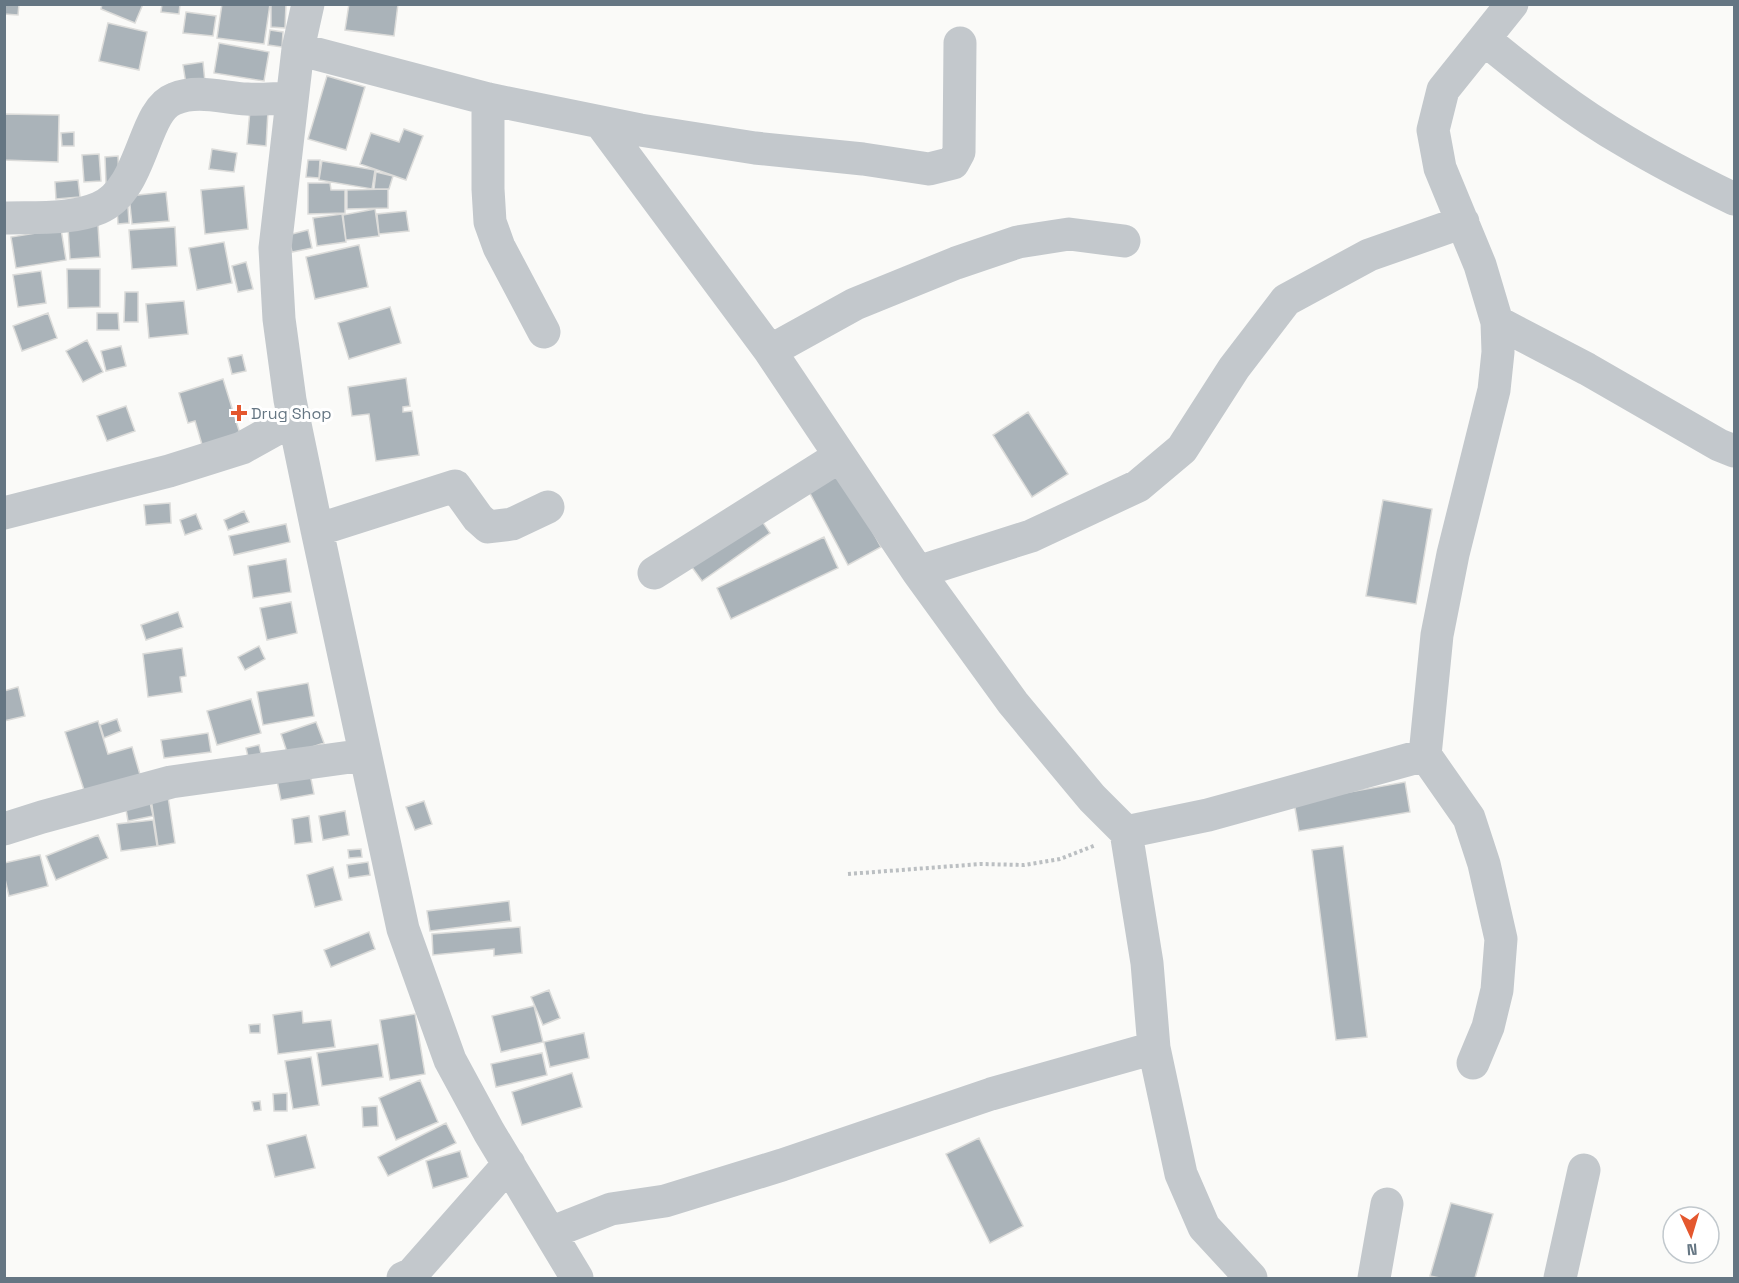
<svg xmlns="http://www.w3.org/2000/svg" width="1739" height="1283" font-family="'Space Grotesk',sans-serif">
<style>
.building{fill:#aab3b9;stroke:#dcdcda;stroke-width:1.5}
.lines{fill:none;stroke-linecap:round;stroke-linejoin:round}
.path{stroke:#bbbfc2;stroke-width:4;stroke-dasharray:3 3;stroke-linecap:butt}
.minor{stroke:#c3c8cc;stroke-width:33}
.poi-dot{fill:#e4572e;stroke:#fff;stroke-width:2}
.labels{text-anchor:middle;dominant-baseline:central;stroke-width:6;stroke-linejoin:round;paint-order:stroke}
.poi-label{font-size:16px;fill:#657683;stroke:#fff;text-anchor:start}
</style>
<rect width="100%" height="100%" fill="#fafaf8"/>
<path class="building" d="M4 4H19L18 15 4 14Z
M102 4H143L135 23 101 9Z
M162 4H180L179 14 161 12Z
M222 4H270L264 44 217 38Z
M271 4H286L285 28 271 27Z
M349 4H398L394 36 345 30Z
M186 12 216 16 213 36 183 33Z
M108 23 147 32 139 70 99 61Z
M270 30 283 32 282 47 268 45Z
M219 43 269 52 264 81 214 73Z
M203 62 205 82 186 84 183 65Z
M327 76 365 87 346 150 308 139Z
M250 110 268 111 266 146 247 144Z
M4 114 59 115 58 162 4 160Z
M404 129 423 136 406 180 360 164 371 133 399 142Z
M74 132V146H62L61 133Z
M212 149 237 153 234 172 209 169Z
M99 154 101 181 84 182 82 155Z
M118 156 119 182 106 183 105 157Z
M308 160H320L319 178 306 177Z
M322 161 375 170 372 189 319 180Z
M376 172 393 176 389 189H374Z
M78 180 80 197 56 199 55 182Z
M308 183H330L331 190H345V213L308 214Z
M244 186 248 229 205 234 201 190Z
M388 189V208L347 209V190Z
M166 192 169 221 132 224 129 196Z
M128 207 129 223 118 224 117 208Z
M375 209 379 236 346 240 343 215Z
M406 211 409 231 379 234 377 214Z
M342 214 346 242 317 246 313 218Z
M98 225 100 257 70 259 68 227Z
M175 227 177 266 132 269 129 230Z
M61 229 66 260 16 268 11 237Z
M308 230 312 248 292 252 288 235Z
M224 242 232 283 197 290 189 248Z
M359 245 368 287 315 299 306 257Z
M246 262 253 289 238 292 232 266Z
M67 269H100V307L68 308Z
M41 271 46 303 18 307 13 275Z
M125 292H138V322H124Z
M184 301 188 334 149 338 146 304Z
M390 307 401 343 349 359 338 323Z
M48 313 57 338 22 351 13 326Z
M97 313H118L119 330H97Z
M87 340 103 372 83 382 66 351Z
M121 346 126 366 106 371 101 351Z
M242 355 246 371 232 374 228 358Z
M406 378 410 406 403 407V412L412 411 419 455 376 461 369 414 352 416 348 387Z
M223 379 241 437 203 448 195 421 188 423 179 393Z
M126 406 135 431 107 441 97 416Z
M1028 412 1068 474 1032 497 993 435Z
M837 467 881 547 848 565 805 484Z
M1383 500 1432 509 1416 604 1366 596Z
M170 503 171 523 146 525 144 505Z
M244 511 249 522 228 530 224 520Z
M755 511 770 533 702 581 686 559Z
M196 514 202 529 185 535 180 520Z
M286 524 290 542 234 555 229 536Z
M824 537 838 568 731 619 717 588Z
M286 559 291 592 253 598 248 566Z
M291 602 297 633 267 640 260 608Z
M178 612 183 627 146 640 141 625Z
M259 646 265 659 245 670 238 657Z
M182 648 186 676 180 677 182 692 148 697 143 654Z
M308 683 314 716 263 725 257 692Z
M18 687 25 716 4 721V691Z
M251 699 261 733 217 745 207 711Z
M117 719 121 731 104 738 100 725Z
M98 721 108 754 132 747 141 778 86 796 65 732Z
M316 722 324 743 288 755 281 734Z
M208 733 211 752 164 758 161 740Z
M259 745 262 758 249 761 246 748Z
M309 769 314 794 281 800 276 776Z
M1405 782 1410 812 1299 831 1294 802Z
M167 790 175 843 158 846 150 792Z
M148 793 153 816 128 821 124 798Z
M424 801 432 824 415 830 406 807Z
M345 811 349 835 323 840 319 816Z
M309 816 312 842 295 844 292 819Z
M153 820 157 846 121 851 117 824Z
M98 835 108 858 56 880 46 856Z
M1343 846 1367 1037 1336 1040 1312 850Z
M361 849 362 857 349 858 348 850Z
M40 855 48 886 9 896 4 875V863Z
M368 862 370 875 349 878 347 865Z
M333 867 342 900 315 907 307 875Z
M509 901 511 921 430 931 427 911Z
M520 927 522 953 494 956V949L433 955 432 934Z
M369 932 375 949 331 967 324 950Z
M549 990 560 1018 543 1025 531 997Z
M534 1006 543 1042 501 1052 492 1016Z
M302 1011 303 1023 331 1020 335 1047 278 1054 273 1015Z
M415 1014 425 1074 390 1080 380 1020Z
M260 1024V1033H250L249 1025Z
M584 1033 589 1058 550 1067 544 1042Z
M378 1044 383 1077 322 1086 317 1053Z
M542 1053 547 1075 496 1087 491 1064Z
M311 1057 319 1105 293 1109 285 1061Z
M572 1073 582 1107 522 1125 512 1092Z
M420 1080 438 1122 396 1140 379 1098Z
M287 1093V1111H274L273 1094Z
M260 1101 261 1110 254 1111 252 1102Z
M377 1106 378 1126 363 1127 362 1107Z
M446 1123 456 1143 388 1176 378 1157Z
M306 1135 315 1168 275 1177 267 1145Z
M979 1138 1023 1226 990 1243 946 1154Z
M460 1151 468 1177 433 1188 426 1161Z
M1451 1203 1493 1214 1475 1278H1440L1430 1276Z"/>
<g class="lines">
<path class="path" d="M848 874 981 864 1024 865 1060 859 1096 845"/>
<path class="minor" d="M308 4 298 49 275 248 279 319 290 400 317 530 403 929 450 1060 489 1132 577 1278
M1484 39C1528 75 1575 112 1625 141 1660 162 1697 181 1734 199
M298 49 488 99 640 130 755 148 863 159 929 169 953 163 959 152 960 43
M488 99V189L490 222 499 247 544 332
M600 122 770 351 918 572 1013 703 1092 798 1126 832 1147 963 1154 1048 1181 1174 1204 1227 1251 1278
M4 218C35 217 71 220 99 208 144 189 142 111 174 99 198 89 223 98 247 99 262 100 277 98 292 98
M1497 322 1587 369 1719 445 1734 451
M770 351 855 304 956 263 1018 242 1069 234 1124 241
M4 513 169 471 242 448 294 419
M317 530 455 486 478 518 488 527 512 524 548 507
M918 572 1031 536 1138 486 1182 449 1234 368 1286 300 1369 255 1463 222
M654 573 840 456
M1425 755 1437 635 1453 554 1494 390 1498 352 1497 322 1480 265 1440 168 1433 130 1443 90 1512 4
M4 829 42 817 171 782 365 755
M1126 832 1208 815 1425 755 1469 818 1484 864 1501 939 1497 990 1488 1027 1473 1063
M550 1233 611 1209 665 1201 782 1165 991 1094 1154 1048
M403 1278 412 1274 509 1164
M1374 1278 1387 1204
M1560 1278 1584 1170"/>
</g>
<path class="poi-dot" d="M236 404h6v6h6v6h-6v6h-6v-6h-6v-6h6z"/>
<g class="labels">
<g class="poi-label">
<text x="251" y="413">Drug Shop</text>
</g>
</g>
<rect width="1739" height="1283" fill="none" stroke="#657683" stroke-width="12"/>
<g transform="translate(1691 1235) rotate(176)"><circle r="28" fill="#ffffff" stroke="#c1c8cd" stroke-width="1.5"/>
<path d="M0-4.5L10 22L0 15L-10 22Z" fill="#e4572e"/>
<text y="-9" font-size="16" font-weight="bold" text-anchor="middle" fill="#657683">N</text>
</g>
</svg>
